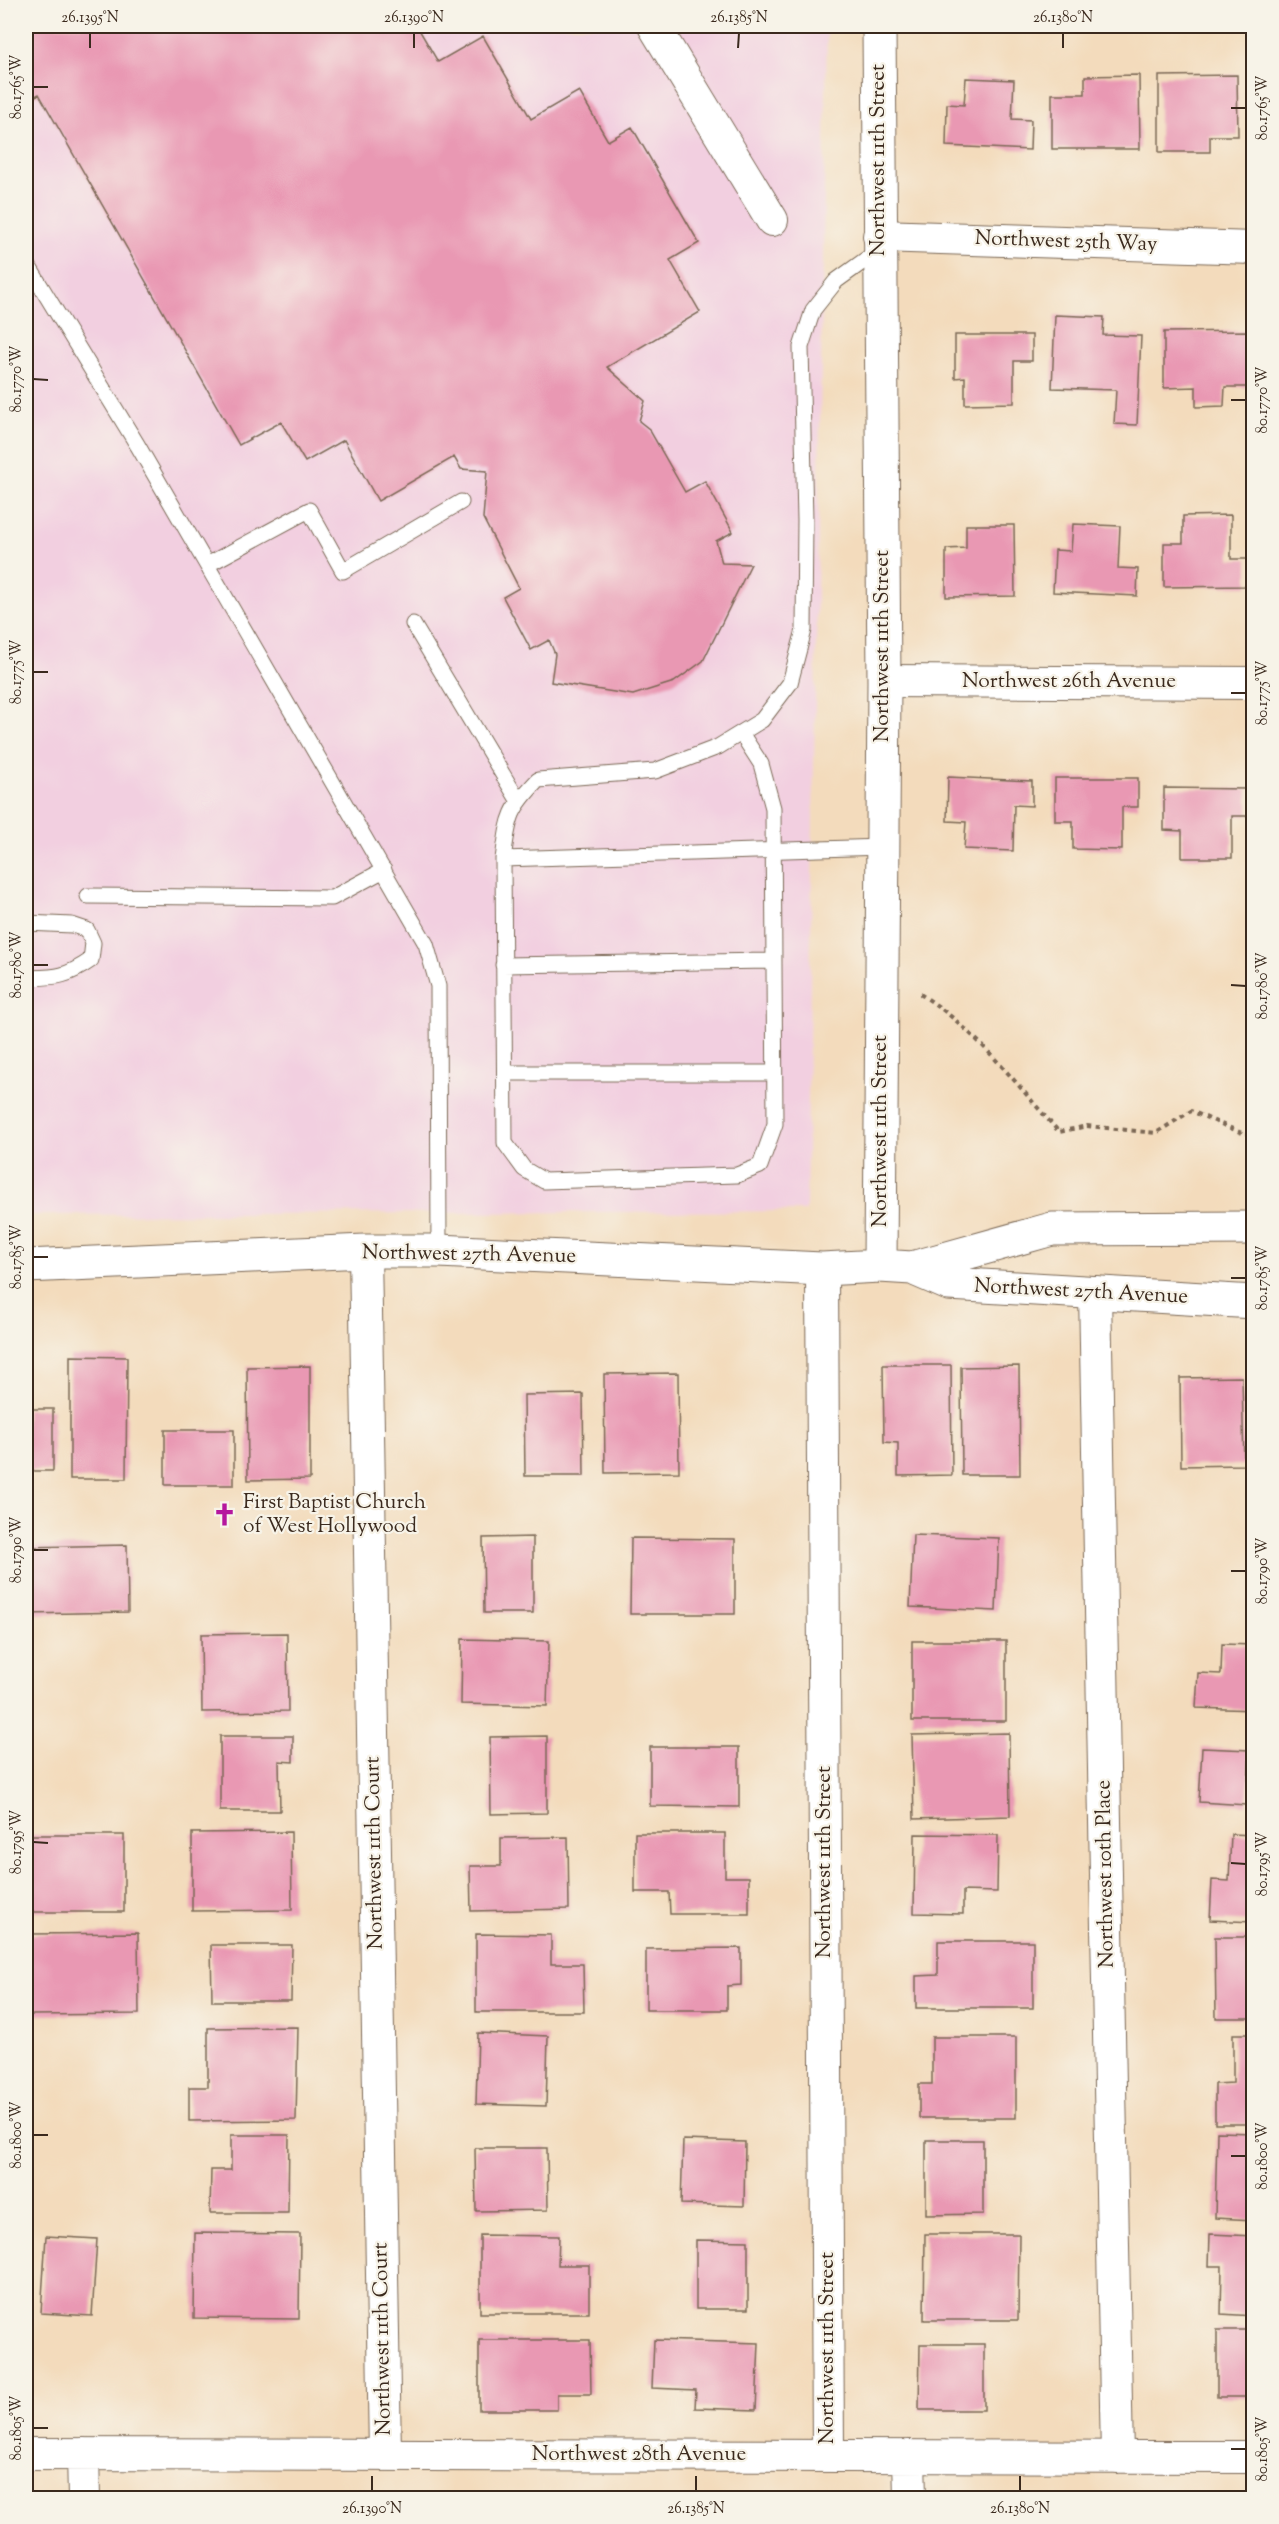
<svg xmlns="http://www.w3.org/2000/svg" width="1279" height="2524" font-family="'Sorts Mill Goudy',serif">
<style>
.built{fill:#f2cfe0}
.building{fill:#e998b3}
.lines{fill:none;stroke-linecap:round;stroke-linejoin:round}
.service-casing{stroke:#7b6855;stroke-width:17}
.minor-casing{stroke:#7b6855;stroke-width:34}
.tertiary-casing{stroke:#7b6855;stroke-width:35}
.path{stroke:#7b6855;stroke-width:4;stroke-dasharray:4.5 4.5;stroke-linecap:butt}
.service{stroke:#fff;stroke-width:15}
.minor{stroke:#fff;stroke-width:32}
.tertiary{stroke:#fff;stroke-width:33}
.ticks{fill:none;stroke:#3b2a1e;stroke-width:2}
.labels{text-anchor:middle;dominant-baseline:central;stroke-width:4.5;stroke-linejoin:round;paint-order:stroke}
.street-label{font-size:21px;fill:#3b2a1e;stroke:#f7f3e8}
.poi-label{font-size:21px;fill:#3b2a1e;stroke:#f7f3e8;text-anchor:start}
.neatline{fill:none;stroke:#3b2a1e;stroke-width:2}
.ticks-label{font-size:15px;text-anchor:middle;fill:#3b2a1e}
</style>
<rect width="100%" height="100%" fill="#f7f3e8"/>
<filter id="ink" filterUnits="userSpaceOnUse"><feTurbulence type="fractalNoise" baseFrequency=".0167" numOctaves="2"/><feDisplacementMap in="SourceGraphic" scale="12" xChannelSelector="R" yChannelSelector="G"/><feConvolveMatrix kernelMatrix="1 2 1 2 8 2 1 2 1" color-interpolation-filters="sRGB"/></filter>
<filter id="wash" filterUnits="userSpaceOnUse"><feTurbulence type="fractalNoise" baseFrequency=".008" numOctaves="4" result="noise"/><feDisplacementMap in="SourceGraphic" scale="24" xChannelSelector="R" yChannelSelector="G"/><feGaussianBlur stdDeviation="1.35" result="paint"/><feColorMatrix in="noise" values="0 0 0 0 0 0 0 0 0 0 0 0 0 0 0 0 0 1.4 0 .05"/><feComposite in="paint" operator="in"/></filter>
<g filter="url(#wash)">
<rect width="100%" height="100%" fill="#f3dbbc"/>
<path class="built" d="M26 26H827L806 1211 26 1215Z"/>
<g id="blocks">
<path class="building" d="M26 26H417L438 62 483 36 531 119 579 91 608 141 632 127 699 243 670 260 700 312 607 367 645 401 639 421 649 429 685 492 705 481 733 532 716 541 722 563 751 564 703 661 674 682 633 695 551 682 555 654 549 640 531 650 503 597 519 588 483 518 487 471 461 469 454 457 378 501 344 440 305 462 281 422 239 445 39 94 26 101Z
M1139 75 1140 149H1052V94H1085V76Z
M1237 75 1238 136H1210V152H1159V76Z
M966 78 1014 80 1012 119 1031 120 1030 150 946 146 947 104 964 105Z
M1055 315 1104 317 1103 335 1141 336 1137 425 1114 424 1116 390 1052 388Z
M1251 331V387H1225L1224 406 1196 407V387L1164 388V332Z
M955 335H1032V361H1014V403L965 404V377L955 378Z
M1231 515V559H1248V586L1164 587V543H1183V516Z
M1073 524 1120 526 1118 568 1138 569 1137 596 1053 592 1055 550 1071 551Z
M966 525H1014L1015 596 946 597V549L966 548Z
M948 777 1032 781V806L1014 805 1013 851 964 849 966 822 947 821Z
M1055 778H1138V807H1122V850L1073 849V821H1055Z
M1164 788 1248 789V816H1232V858H1182V831L1164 830Z
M70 1356 127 1357 126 1479H70Z
M883 1365H951L952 1475 898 1476V1443L884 1442Z
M310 1366V1479L248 1480 247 1367Z
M1019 1366 1020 1475H962L961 1367Z
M678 1373 679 1472 605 1473 604 1374Z
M1242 1377 1244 1465 1181 1466 1180 1378Z
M583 1394 584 1476H525L524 1395Z
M26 1409H53V1471H26Z
M165 1430H234V1485H165Z
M913 1535 999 1538 996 1611 910 1607Z
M533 1537V1613H484L483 1538Z
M631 1538 735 1539V1614H630Z
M127 1545 128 1612 26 1614V1547Z
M287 1633 288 1711 202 1712 201 1634Z
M462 1639 549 1641 547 1706 461 1704Z
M912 1641H1006V1721H912Z
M1222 1644 1254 1645V1710L1196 1708 1198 1673 1221 1674Z
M1009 1733 1010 1816 914 1819 912 1735Z
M220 1736H293V1762L279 1761 280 1811H220Z
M547 1736V1813L491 1814 490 1737Z
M650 1747H739V1807L650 1806Z
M1202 1748 1250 1750 1247 1805 1199 1802Z
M291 1832 292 1910 192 1911V1833Z
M635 1833H725V1877H749V1914H670L669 1892H635Z
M915 1834 998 1835 997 1892 963 1891V1914L914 1913Z
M1231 1834 1254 1835V1922L1210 1920 1212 1880 1229 1881Z
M28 1835H124V1912H28Z
M568 1837 569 1909 471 1911 470 1866H501V1838Z
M138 1933 139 2014 30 2015 29 1934Z
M476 1934 551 1935V1964H583L584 2012H476Z
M1215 1937H1254V2018H1216Z
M938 1941H1033V2008H916V1976L938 1975Z
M211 1945H292L291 2001H212Z
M741 1948V1985L727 1986V2010H646V1949Z
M298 2027 296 2120 189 2121V2087H208V2028Z
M478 2033 548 2036 546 2106 476 2104Z
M1233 2034H1254V2124H1215V2084L1233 2083Z
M932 2037H1016V2118H919V2084H932Z
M1217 2132 1254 2133V2220L1215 2218Z
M231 2135H289L288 2213H210L211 2170H231Z
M683 2140 745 2142 744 2206 681 2204Z
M926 2140H983V2214L926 2215Z
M475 2148H547L548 2210 476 2211Z
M195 2233 300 2234 299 2319 194 2318Z
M925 2234H1019L1018 2320H924Z
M1210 2234 1254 2236V2316L1221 2314 1222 2266H1209Z
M480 2235 559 2236 558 2265H589V2313H480Z
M46 2236 97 2239 92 2316 41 2313Z
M696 2240 748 2241V2309H696Z
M1217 2330H1254V2397H1217Z
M479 2340H590L591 2394H557V2410H479Z
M654 2340 759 2343 756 2410 695 2408 696 2390 652 2388Z
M920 2344H984V2410H919Z"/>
</g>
</g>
<g filter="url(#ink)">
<use href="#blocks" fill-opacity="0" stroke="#7b6855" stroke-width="1.5"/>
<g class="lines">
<defs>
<path id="service" d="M26 262 138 446 426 944 438 986 439 1251
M207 565 309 510 343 571 461 502
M413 624 518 800
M741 733 761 764 773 808 775 1124 760 1166 737 1175 544 1181 524 1169 505 1143 503 859C509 818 508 811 538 780L655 771 718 747 762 720 790 683 804 630 805 520 801 347 813 310 836 281 879 250
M503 859 883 847
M88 896 332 898 384 870
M26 923 72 925 87 930 93 943 91 960C65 978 56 977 26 978
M503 965 774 961
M505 1073H774"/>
<path id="minor" d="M654 26 772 220
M879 236 1254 248
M884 681 1254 683
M365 1251 385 2454
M822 1269 828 2456
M1095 1292 1117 2457
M26 2454 1254 2457
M83 2454 84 2498
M909 2456 910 2498"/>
<path id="tertiary" d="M879 26 884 681 880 1266
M26 1266 365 1251H439L822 1269 880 1266 912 1268 949 1284 1254 1302
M912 1268 1052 1229 1254 1228"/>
</defs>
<use href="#service" class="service-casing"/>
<use href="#minor" class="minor-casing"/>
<use href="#tertiary" class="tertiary-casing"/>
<path class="path" d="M920 994C975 1028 1016 1084 1059 1132L1087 1126 1156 1133 1191 1111 1242 1133 1254 1134
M367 2498H368"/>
<use href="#service" class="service"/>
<use href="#minor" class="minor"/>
<use href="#tertiary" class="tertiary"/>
</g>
</g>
<path class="ticks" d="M90 48V33M414 48V33M738 48 739 33M1063 48V33M33 87H48M1231 108H1246M33 379 48 380M1231 400H1246M33 672H48M1231 693H1246M33 965H48M1231 985 1246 986M33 1257H48M1231 1278H1246M33 1550H48M1231 1571H1246M33 1842 48 1843M1231 1863 1246 1864M33 2135H48M1231 2156H1246M33 2428H48M1231 2449H1246M372 2491V2476M696 2491V2476M1020 2491V2476"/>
<defs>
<symbol id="church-bare" viewBox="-9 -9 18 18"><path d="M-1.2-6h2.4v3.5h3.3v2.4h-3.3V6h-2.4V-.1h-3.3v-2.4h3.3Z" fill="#b5179e" stroke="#f7f3e8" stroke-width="2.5" paint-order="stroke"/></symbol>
</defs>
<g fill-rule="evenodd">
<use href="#church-bare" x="208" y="1498" width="33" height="33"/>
</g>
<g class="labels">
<g class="street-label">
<text transform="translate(879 160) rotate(-90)">Northwest 11th Street</text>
<text transform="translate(1066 242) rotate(2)">Northwest 25th Way</text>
<text transform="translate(883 646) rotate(-90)">Northwest 11th Street</text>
<text x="1069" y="682">Northwest 26th Avenue</text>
<text transform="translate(881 1131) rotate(-90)">Northwest 11th Street</text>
<text transform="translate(469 1255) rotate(1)">Northwest 27th Avenue</text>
<text transform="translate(1081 1292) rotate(3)">Northwest 27th Avenue</text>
<text transform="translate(375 1853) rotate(-91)">Northwest 11th Court</text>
<text transform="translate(825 1862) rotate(-90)">Northwest 11th Street</text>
<text transform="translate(1106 1874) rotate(-91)">Northwest 10th Place</text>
<text transform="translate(383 2339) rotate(-91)">Northwest 11th Court</text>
<text transform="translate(828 2348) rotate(-90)">Northwest 11th Street</text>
<text x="639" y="2455">Northwest 28th Avenue</text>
</g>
<g class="poi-label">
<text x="243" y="1503">First Baptist Church<tspan x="243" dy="24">of West Hollywood</tspan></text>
</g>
</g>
<rect width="1279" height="2524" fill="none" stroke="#f7f3e8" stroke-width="66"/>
<rect x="33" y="33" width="1213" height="2458" class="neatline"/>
<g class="ticks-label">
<text x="90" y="22">26.1395°N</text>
<text x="414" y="22">26.1390°N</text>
<text x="739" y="22">26.1385°N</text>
<text x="1063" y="22">26.1380°N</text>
<text transform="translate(16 87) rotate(-90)" y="5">80.1765°W</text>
<text transform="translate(1262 108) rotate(-90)" y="5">80.1765°W</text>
<text transform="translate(16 379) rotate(-90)" y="5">80.1770°W</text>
<text transform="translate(1262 400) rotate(-90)" y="5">80.1770°W</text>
<text transform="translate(16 672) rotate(-90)" y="5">80.1775°W</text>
<text transform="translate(1262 693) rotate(-90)" y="5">80.1775°W</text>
<text transform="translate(16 965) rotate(-90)" y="5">80.1780°W</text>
<text transform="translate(1262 986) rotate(-90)" y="5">80.1780°W</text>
<text transform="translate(16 1257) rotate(-90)" y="5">80.1785°W</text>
<text transform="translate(1262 1278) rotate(-90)" y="5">80.1785°W</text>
<text transform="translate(16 1550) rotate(-90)" y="5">80.1790°W</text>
<text transform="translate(1262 1571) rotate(-90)" y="5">80.1790°W</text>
<text transform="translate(16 1842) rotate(-90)" y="5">80.1795°W</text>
<text transform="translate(1262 1864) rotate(-90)" y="5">80.1795°W</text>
<text transform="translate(16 2135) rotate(-90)" y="5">80.1800°W</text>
<text transform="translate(1262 2156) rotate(-90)" y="5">80.1800°W</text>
<text transform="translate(16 2428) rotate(-90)" y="5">80.1805°W</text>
<text transform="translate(1262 2449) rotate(-90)" y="5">80.1805°W</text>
<text x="372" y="2513">26.1390°N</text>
<text x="696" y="2513">26.1385°N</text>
<text x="1020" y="2513">26.1380°N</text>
</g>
</svg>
